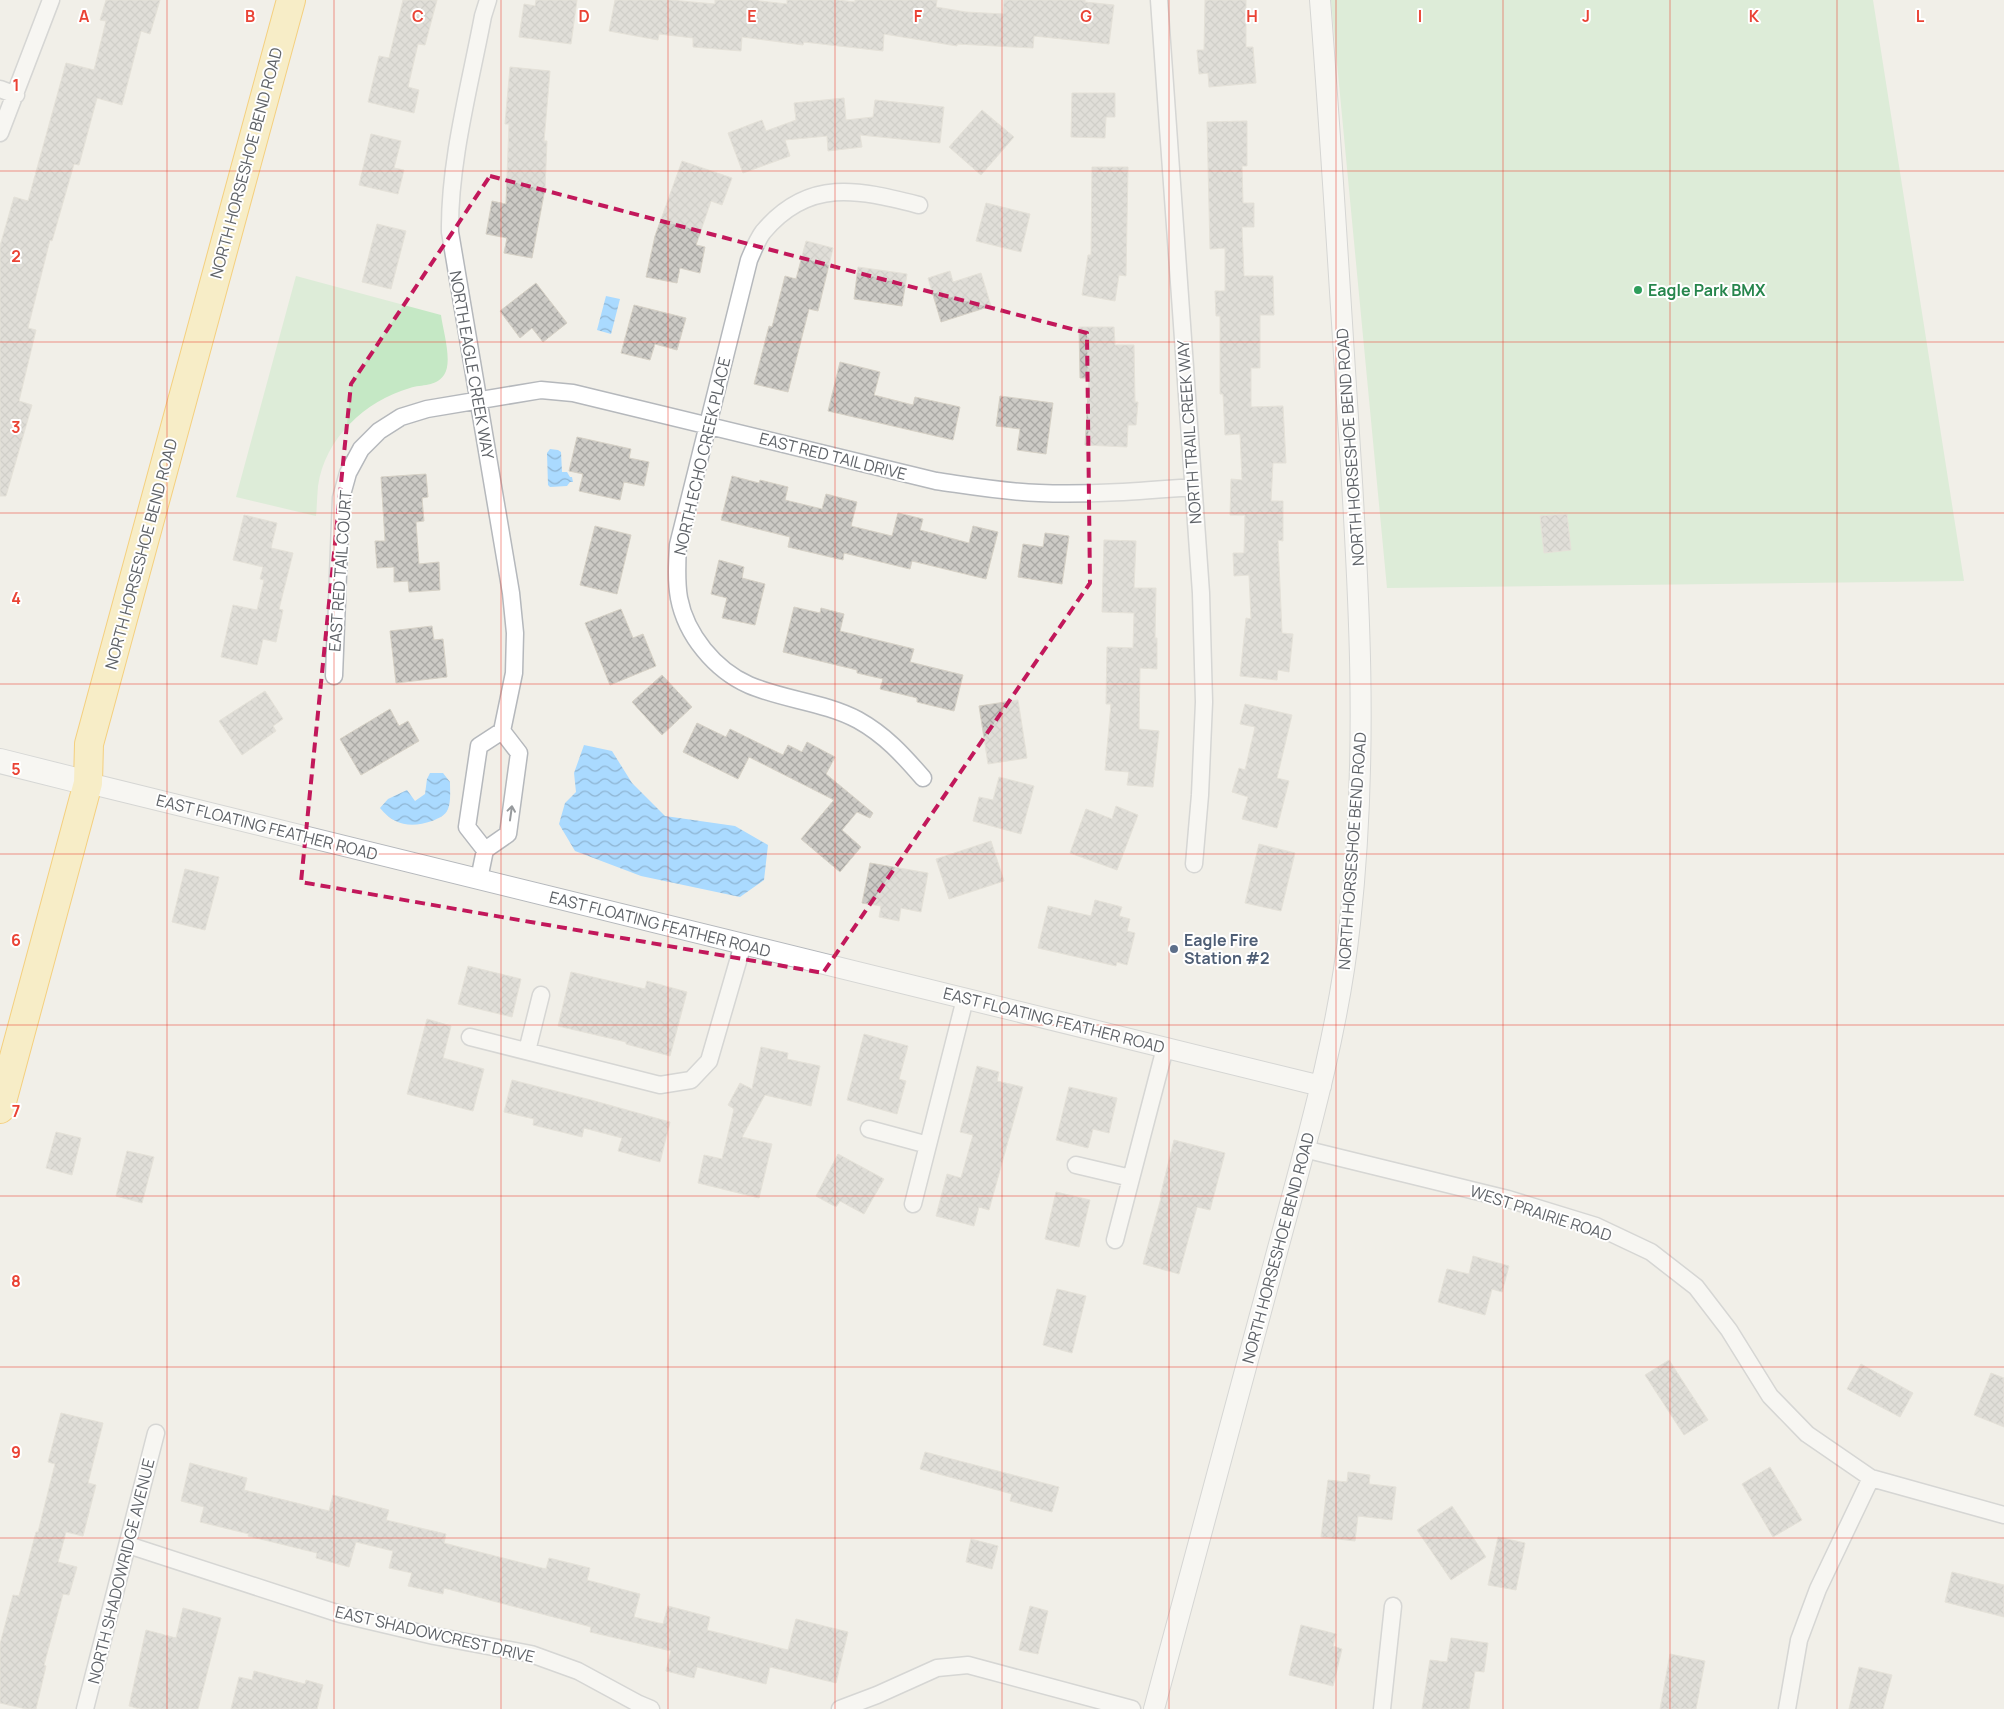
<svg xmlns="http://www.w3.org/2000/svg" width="2004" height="1709" font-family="Manrope,sans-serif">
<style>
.park{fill:#c5e8c5}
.water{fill:url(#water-waves)}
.building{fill:url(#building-cross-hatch);stroke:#d6d1c6}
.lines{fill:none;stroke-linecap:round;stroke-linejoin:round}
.minor-casing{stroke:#b5b8bc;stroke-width:19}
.tertiary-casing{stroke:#b5b8bc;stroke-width:22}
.secondary-casing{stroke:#b6babf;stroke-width:26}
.trunk-casing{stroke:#f9ab00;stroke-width:30}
.minor{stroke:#fff;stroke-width:16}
.tertiary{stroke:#fff;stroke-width:20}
.secondary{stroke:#fff;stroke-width:24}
.trunk{stroke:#feeaa1;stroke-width:28}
.oneway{stroke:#979a9d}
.marked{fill:none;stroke:#c2185b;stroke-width:4;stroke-dasharray:10 6;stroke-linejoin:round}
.grid{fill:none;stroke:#ea4335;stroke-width:1;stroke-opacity:0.55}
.leisure-dot{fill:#2e9e5b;stroke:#fff;stroke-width:2}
.service-dot{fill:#5c6f8a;stroke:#fff;stroke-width:2}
.labels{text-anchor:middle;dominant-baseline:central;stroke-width:4;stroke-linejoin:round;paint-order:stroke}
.street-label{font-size:16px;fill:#5f6368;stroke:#fff}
.leisure-label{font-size:16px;font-weight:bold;fill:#27864d;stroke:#fff;text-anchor:start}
.service-label{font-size:16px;font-weight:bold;fill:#4e5e75;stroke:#fff;text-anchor:start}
.grid-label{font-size:16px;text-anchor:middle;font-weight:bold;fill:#ea4335;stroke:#fff;stroke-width:4;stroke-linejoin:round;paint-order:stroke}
</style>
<defs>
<pattern id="water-waves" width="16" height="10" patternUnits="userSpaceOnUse" patternTransform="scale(1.25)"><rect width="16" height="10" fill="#aadaff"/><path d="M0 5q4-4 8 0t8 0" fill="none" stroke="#8eb4d2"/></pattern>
<pattern id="building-cross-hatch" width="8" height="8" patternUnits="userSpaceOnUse" patternTransform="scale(1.25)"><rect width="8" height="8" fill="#cccac5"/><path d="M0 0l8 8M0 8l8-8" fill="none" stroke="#a9a8a4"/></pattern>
</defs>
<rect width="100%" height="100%" fill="#f1efe8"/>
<path class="park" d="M1331 0H1873L1964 581 1387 588Z
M296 276 441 315C443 331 453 362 444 375 436 387 422 384 410 388 365 401 325 438 318 486 317 496 317 506 316 516L236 497Z"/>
<path class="water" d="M606 296 620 299 611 334 597 330Z
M550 449 558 450 561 452 562 472H567L570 477H572L573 482H570L567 486 550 487 548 485 547 453Z
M584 745 612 751 632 783 665 816 735 826 768 845 764 880 740 897 641 876 575 851 559 824 565 803 576 792 574 773Z
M430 773H443L450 782C450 790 451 802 448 809 445 816 439 818 432 821 412 828 394 826 380 808L388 799 407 790 415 801 425 794 427 779Z"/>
<path class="building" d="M106 0H160L150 34 141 31 122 105 97 98 79 165 74 164 52 241 50 240 28 328 36 330 19 401 32 405 6 496H0V246L14 197 28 201 66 63 94 70 106 21 100 20Z
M403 0H437L425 45 418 44 408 87 419 90 414 113 368 102 379 56 389 58Z
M536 0H577L571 44 519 37 524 4 535 6Z
M615 0H670L715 4V0H751L787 4V0H837L855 2V0H937L936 7 966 12 1003 14 1004 0H1085V2L1114 5 1109 44 1034 36 1033 48 957 44V46L884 34 883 51 804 42 803 45 742 37 741 51 693 47V38L659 34 658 40 609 31Z
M1205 0H1246V47H1253L1256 83 1209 87 1208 73 1199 74 1197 50H1204Z
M510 67 550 71 544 141H547L545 189 532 258 504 253 507 238 486 234 492 201 506 204 509 124H505Z
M1072 93H1115V117H1106L1105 138 1071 137Z
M844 98 846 120 873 117 875 100 944 107 940 143 860 135 862 147 828 151 827 136 785 140 790 156 743 173 728 133 762 120 766 131 796 120 794 103Z
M982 110 1014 137 981 175 949 147Z
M1247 121V166H1242L1243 203H1254V227H1242L1244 276H1273L1274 315H1260V368H1251V407L1283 406 1286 463H1273L1271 501H1283V541L1278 540 1282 633 1293 634 1289 672 1278 670 1277 680 1240 676 1246 618 1251 619 1249 575 1234 576 1233 553H1244L1245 515H1230L1231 479 1242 480 1240 434 1225 435 1223 394H1220V316H1216L1215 291H1225V248L1210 249 1207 122Z
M371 134 401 141 394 168 404 170 398 194 359 185Z
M682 161 732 178 722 205 711 201 696 245 705 247 700 273 680 268 677 283 646 277 655 236Z
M1092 167H1128L1126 276 1119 275 1115 301 1082 295 1088 255H1091Z
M986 203 1030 214 1021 252 976 241Z
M377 224 406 231 391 289 362 282Z
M806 241 833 248 818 311 809 309 788 392 754 384 769 326 772 327 785 276 796 279Z
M858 267 907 274 902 306 854 299Z
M950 271 953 282 981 273 991 306 941 322 928 278Z
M536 283 567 323 543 342 532 328 520 338 500 311Z
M634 305 686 318 677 350 655 344 650 360 621 353Z
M1079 327H1114L1115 345H1134L1135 402H1138L1136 425H1128L1127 447 1085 445 1089 378H1080Z
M840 362 880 372 874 395 913 405 915 397 960 407 953 440 828 411Z
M1000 396 1053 403 1046 454 1017 450 1020 429 996 426Z
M577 437 631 449 629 458 649 462 644 486 624 482 620 500 579 491 583 474 569 471Z
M426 474 428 497 422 498 424 521 416 522 419 564 439 562 440 590 409 592 408 581 394 582V567L377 568 375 541H385L381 477Z
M732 476 759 483 760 480 788 487 785 500 822 509 826 494 857 502 851 526 892 536 898 513 923 519 920 530 969 543 973 526 998 532 986 579 912 561 910 569 844 553 843 560 788 547 790 537 721 520Z
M1567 514 1571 550 1544 553 1540 516Z
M244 515 277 523 271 548 293 553 279 609 283 610 276 642 263 639 257 665 221 657 233 605 257 610 264 580 260 579 263 567 233 560Z
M595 526 631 535 617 594 580 585Z
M1045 533 1069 536 1062 584 1018 577 1023 544 1043 547Z
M1104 540 1136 541 1134 588H1156L1155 638H1157V669L1140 668 1139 729 1159 731 1153 787 1127 785 1129 772 1105 770 1111 704H1106L1107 647 1133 648 1134 613 1102 612Z
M719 560 744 567 742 578 765 584 755 625 722 618 727 598 711 594Z
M794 607 820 613 821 608 844 614 840 631 914 649 910 662 963 675 954 711 917 702V698L880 689 883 679 857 673V670L783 652Z
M621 609 633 638 643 634 656 666 610 685 585 623Z
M432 626 434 640 443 639 447 677 396 683 390 631Z
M662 675 692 707 662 735 632 702Z
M265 691 283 719 273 726 276 731 242 755 219 721Z
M1018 700 1027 758 988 764 979 706Z
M1245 704 1292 715 1277 778 1289 781 1277 828 1242 819 1248 797 1232 792 1239 768 1245 770 1255 727 1240 724Z
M390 709 399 726 408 721 419 741 361 775 340 739Z
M697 723 726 737 730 729 783 755 788 745 802 752 807 742 835 757 826 774 873 813 870 818 857 812 842 830 861 847 840 872 801 839 834 800 749 757 738 779 683 752Z
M999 777 1034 786 1021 834 973 821 979 797 993 800Z
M1116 806 1138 815 1117 870 1070 853 1086 809 1112 819Z
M991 841 1004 881 949 899 936 859Z
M1259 844 1295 853 1281 911 1245 903Z
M870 863 928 873 921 912 901 908 899 921 879 917 881 906 862 903Z
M185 869 219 877 205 930 172 922Z
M1095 900 1122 907 1119 916 1130 919 1127 931 1135 933 1127 965 1117 962 1116 966 1038 948 1048 906 1091 916Z
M468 966 521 979 512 1017 458 1004Z
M571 972 645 989 647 981 687 992 670 1056 626 1044V1042L558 1026Z
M427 1019 451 1026 443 1058 484 1069 473 1111 407 1094Z
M864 1034 908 1046 899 1079 906 1081 897 1114 847 1100Z
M761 1047 788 1053 787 1059 820 1066 811 1106 765 1095 742 1137 772 1144 759 1198 698 1183 704 1155 722 1159 734 1109 728 1105 740 1083 752 1089Z
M977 1066 999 1072 997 1081 1023 1087 989 1210 979 1207 974 1226 936 1216 947 1174 961 1178 973 1135 960 1132Z
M512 1080 591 1100 670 1122 660 1162 618 1151 622 1138 584 1128 582 1137 533 1125 534 1119 504 1112Z
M1069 1087 1117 1098 1109 1133 1093 1129 1088 1148 1056 1140Z
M56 1132 81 1138 72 1175 46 1168Z
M1174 1140 1225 1153 1210 1210 1197 1207 1179 1274 1143 1264 1161 1198 1160 1197Z
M127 1151 154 1157 142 1203 116 1196Z
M838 1154 884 1179 864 1214 840 1201 836 1207 816 1196Z
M1056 1192 1090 1200 1079 1247 1045 1239Z
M1473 1256 1509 1266 1502 1292 1492 1289 1485 1315 1438 1302 1447 1269 1469 1274Z
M1057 1289 1086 1296 1072 1353 1043 1345Z
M1669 1360 1708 1420 1684 1435 1645 1375Z
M1861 1364 1913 1393 1900 1417 1847 1389Z
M1991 1373 2004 1378V1427L1974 1415Z
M61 1413 103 1423 88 1483 96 1485 83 1536 66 1532 58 1562 77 1567 69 1595 63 1594 44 1665 46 1666 36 1709H26L0 1703V1644L13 1595 19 1596 36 1532H38L55 1464 48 1462Z
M925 1452 1059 1487 1052 1512 1010 1501 1012 1494 920 1469Z
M190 1463 247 1478 244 1490 329 1511 333 1495 389 1510 386 1520 446 1534 444 1543 546 1569 549 1558 590 1568 587 1580 640 1594 634 1617 663 1624 668 1606 710 1617 707 1630 788 1650 796 1619 848 1632 836 1683 770 1667 766 1684 697 1667 694 1678 666 1671 671 1651 590 1632 591 1627 444 1588 443 1594 408 1586 412 1573 389 1568 393 1551 356 1542 349 1567 316 1558 317 1553 248 1536 249 1534 200 1522 204 1507 181 1501Z
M1770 1467 1802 1520 1773 1537 1742 1484Z
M1348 1472 1370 1475 1369 1484 1396 1487 1392 1520 1358 1516 1355 1541 1321 1537 1328 1480 1347 1482Z
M1452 1506 1486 1557 1451 1580 1417 1530Z
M1498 1537 1525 1543 1516 1590 1488 1585Z
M971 1539 998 1546 992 1569 966 1562Z
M1952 1572 2004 1585V1617L1945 1602Z
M1030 1606 1048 1611 1038 1654 1019 1650Z
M183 1608 221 1618 198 1709H140L129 1706 146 1630 176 1638Z
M1301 1625 1336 1634 1333 1646 1342 1649 1333 1686 1289 1675Z
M1451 1638 1488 1643 1484 1672 1475 1671 1469 1709H1422L1430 1660 1447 1662Z
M1670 1654 1705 1661 1696 1709H1660Z
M1859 1667 1892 1675 1883 1709H1849Z
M254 1671 305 1684 306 1680 323 1685 317 1709H231L239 1677 252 1680Z"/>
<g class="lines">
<defs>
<path id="minor" d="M488 0 483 16C470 85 449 162 450 232L511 593 515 633 514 673 502 731
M1159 0 1201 593 1204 702 1200 795 1194 864
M0 89 16 95
M0 133 51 0
M919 205C859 190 809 177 763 232 757 240 753 251 749 260L678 545C677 563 676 581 679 598 686 635 715 670 749 685 784 700 824 702 858 720 885 735 903 755 923 778
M334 676 341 498 348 473 361 449 379 431 401 417 427 409 541 390 573 393 936 481C971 486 1005 492 1039 493 1091 495 1142 491 1193 487
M479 879 485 850 508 834 519 753 502 731 479 746 467 827 485 850
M470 1037 660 1085 691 1080 709 1061 743 944
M527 1051 541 995
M869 1129 928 1145
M1304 1149 1508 1199 1596 1226 1651 1252 1696 1287 1729 1330 1770 1396 1807 1434 1871 1478 2004 1515
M1076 1165 1131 1178
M913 1204 965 999
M1115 1240 1165 1048
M128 1545 340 1614 434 1636 531 1654 578 1671 639 1704 651 1709
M85 1709 156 1433
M840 1709 877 1695 937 1668 968 1665 1132 1709
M1382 1709 1393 1606
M1787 1709 1799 1640 1818 1589 1871 1478"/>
<path id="tertiary" d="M88 783 1321 1086
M1154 1709C1194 1560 1234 1411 1274 1263 1304 1151 1338 1038 1350 923 1369 753 1359 587 1348 418 1339 278 1331 139 1320 0"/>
<path id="secondary" d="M0 761 88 783"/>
<path id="trunk" d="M0 1109 88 783 89 744 291 0"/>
</defs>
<use href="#minor" class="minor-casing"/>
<use href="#tertiary" class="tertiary-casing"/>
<use href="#secondary" class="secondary-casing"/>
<use href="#trunk" class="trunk-casing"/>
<use href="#minor" class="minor"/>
<use href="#tertiary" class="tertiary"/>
<use href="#secondary" class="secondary"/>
<use href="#trunk" class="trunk"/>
</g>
<defs><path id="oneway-shaft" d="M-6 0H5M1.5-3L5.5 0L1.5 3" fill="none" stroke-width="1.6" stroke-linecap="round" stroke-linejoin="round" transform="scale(1.25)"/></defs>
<use class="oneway" href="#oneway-shaft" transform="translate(511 813) rotate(-82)"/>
<path d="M0 0H2004V1709H0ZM490 176 1087 333 1090 583 823 973 301 882 351 384Z" fill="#f1efe8" fill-opacity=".55" fill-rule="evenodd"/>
<path class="marked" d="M490 176 1087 333 1090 583 823 973 301 882 351 384Z"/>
<path class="grid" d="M167 0V1709M334 0V1709M501 0V1709M668 0V1709M835 0V1709M1002 0V1709M1169 0V1709M1336 0V1709M1503 0V1709M1670 0V1709M1837 0V1709M0 171H2004M0 342H2004M0 513H2004M0 684H2004M0 854H2004M0 1025H2004M0 1196H2004M0 1367H2004M0 1538H2004"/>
<circle class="leisure-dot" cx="1638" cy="290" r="5"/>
<circle class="service-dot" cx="1174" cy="949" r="5"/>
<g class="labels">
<g class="street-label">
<text transform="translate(246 163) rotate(-75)">NORTH HORSESHOE BEND ROAD</text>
<text transform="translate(472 365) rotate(80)">NORTH EAGLE CREEK WAY</text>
<text transform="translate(1189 432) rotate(-94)">NORTH TRAIL CREEK WAY</text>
<text transform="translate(1350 447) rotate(-94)">NORTH HORSESHOE BEND ROAD</text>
<text transform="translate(702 456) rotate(-77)">NORTH ECHO CREEK PLACE</text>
<text transform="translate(833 456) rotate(14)">EAST RED TAIL DRIVE</text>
<text transform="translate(141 554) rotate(-75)">NORTH HORSESHOE BEND ROAD</text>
<text transform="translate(340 571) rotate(-86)">EAST RED TAIL COURT</text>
<text transform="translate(267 827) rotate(14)">EAST FLOATING FEATHER ROAD</text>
<text transform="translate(1352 851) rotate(-86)">NORTH HORSESHOE BEND ROAD</text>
<text transform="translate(660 924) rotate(14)">EAST FLOATING FEATHER ROAD</text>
<text transform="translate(1054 1020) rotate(14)">EAST FLOATING FEATHER ROAD</text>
<text transform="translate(1541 1213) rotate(18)">WEST PRAIRIE ROAD</text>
<text transform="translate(1278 1248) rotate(-75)">NORTH HORSESHOE BEND ROAD</text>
<text transform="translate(121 1571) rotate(-76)">NORTH SHADOWRIDGE AVENUE</text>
<text transform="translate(435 1634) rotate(13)">EAST SHADOWCREST DRIVE</text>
</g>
<g class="leisure-label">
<text x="1648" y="290">Eagle Park BMX</text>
</g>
<g class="service-label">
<text x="1184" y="940">Eagle Fire<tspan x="1184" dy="18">Station #2</tspan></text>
</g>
</g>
<g class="grid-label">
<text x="84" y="22">A</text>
<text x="250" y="22">B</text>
<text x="418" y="22">C</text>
<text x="584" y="22">D</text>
<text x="752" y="22">E</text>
<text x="918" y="22">F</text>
<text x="1086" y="22">G</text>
<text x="1252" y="22">H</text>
<text x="1420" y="22">I</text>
<text x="1586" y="22">J</text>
<text x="1754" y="22">K</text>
<text x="1920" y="22">L</text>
<text x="16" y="91">1</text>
<text x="16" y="262">2</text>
<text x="16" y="433">3</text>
<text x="16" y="604">4</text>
<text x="16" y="775">5</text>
<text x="16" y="946">6</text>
<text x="16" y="1117">7</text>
<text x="16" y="1287">8</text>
<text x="16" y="1458">9</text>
</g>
</svg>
